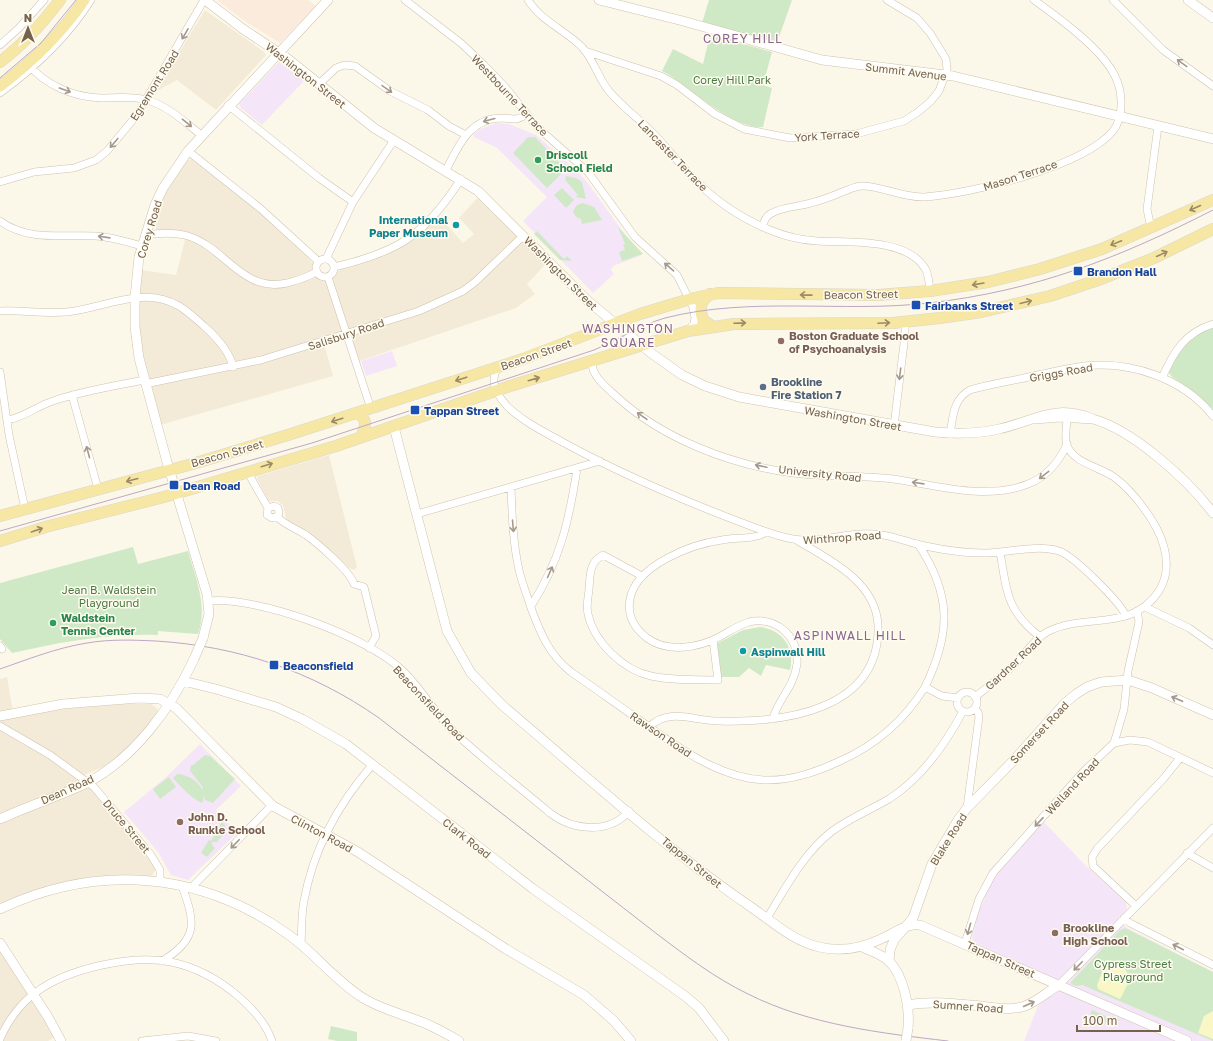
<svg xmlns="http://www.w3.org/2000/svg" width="1213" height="1041" font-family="'Golos Text',sans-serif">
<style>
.residential{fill:#f3ebd7}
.commercial{fill:#fbebdd}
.education{fill:#f5e5f8}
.green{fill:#cfe9c7}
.sand{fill:#f9f7c5}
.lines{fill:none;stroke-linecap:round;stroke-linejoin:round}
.street-casing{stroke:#cdc1af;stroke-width:8}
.secondary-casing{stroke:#d0c3ac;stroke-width:10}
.primary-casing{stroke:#dbd6d1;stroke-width:12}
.street{stroke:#fff;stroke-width:7}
.secondary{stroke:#fff;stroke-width:9}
.primary{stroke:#f7e7a4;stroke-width:11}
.tram{stroke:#bda7c6;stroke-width:1}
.secondary-bridge-casing{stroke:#d0c3ac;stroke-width:10;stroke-linecap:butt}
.secondary-bridge{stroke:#fff;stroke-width:9}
.oneway{stroke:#a5998b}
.oneway2{stroke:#9c8a67}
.leisure-dot{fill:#2e9e5b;stroke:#fefbef;stroke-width:1.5}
.culture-dot{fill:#0f9aa8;stroke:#fefbef;stroke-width:1.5}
.transit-dot{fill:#1a4fb4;stroke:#fefbef;stroke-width:1.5}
.education-dot{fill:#8d6e63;stroke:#fefbef;stroke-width:1.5}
.service-dot{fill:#5c6f8a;stroke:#fefbef;stroke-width:1.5}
.labels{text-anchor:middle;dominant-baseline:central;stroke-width:3;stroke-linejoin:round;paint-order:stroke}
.street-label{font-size:11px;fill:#75624d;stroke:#fefbef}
.park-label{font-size:11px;fill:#4c7a45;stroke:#fefbef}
.leisure-label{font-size:11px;font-weight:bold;fill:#27864d;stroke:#fefbef;text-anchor:start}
.culture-label{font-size:11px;font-weight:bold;fill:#0d838f;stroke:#fefbef;text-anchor:end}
.transit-label{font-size:11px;font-weight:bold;fill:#164399;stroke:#fefbef;text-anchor:start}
.education-label{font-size:11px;font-weight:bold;fill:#785e54;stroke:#fefbef;text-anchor:start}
.service-label{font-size:11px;font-weight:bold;fill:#4e5e75;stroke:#fefbef;text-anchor:start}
.neighbourhood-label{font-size:12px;letter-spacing:1px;fill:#8a6591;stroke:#fefbef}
</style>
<rect width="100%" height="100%" fill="#fcf8e9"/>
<path class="residential" d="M205 10 263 51 266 55 216 110 177 80 155 92Z
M191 159 291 237 313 264 312 271 321 281 334 275 342 268 401 247 422 234 438 215 463 243 474 234 459 218 479 196 546 264 527 284 535 294 516 308 359 361 351 338 325 347 333 376 160 425 139 337 138 309 141 270 176 275 187 232 172 230H157L153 223 165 194 182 164 186 160Z
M329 455 357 567 354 570 349 568 311 534 287 522 283 505 277 501H269L257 479 258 476Z
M7 677 14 717 53 710 124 704H151L157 708 158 712 148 727 131 745 107 765 76 779 92 788 154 864 156 869 152 876H99L61 882 33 891 0 906V679Z
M0 951 55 1037 48 1041H0Z"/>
<path class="commercial" d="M217 0H308L316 6 280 43 243 20Z"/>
<path class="education" d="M279 62 304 81 262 125 241 108 239 104Z
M496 123 509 124 536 135 573 167 587 182 626 236 642 255 613 266 611 270 614 274 593 293 523 221 547 197 497 148 474 137V134L480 129Z
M392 351 397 366 366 376 361 361Z
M200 744 241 786 216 810 237 833 188 880 171 875 158 852 124 812 165 778Z
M1044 822 1086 866 1126 902 1127 910 1118 921 1129 929 1213 972V1041H1024L1038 1006 1056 992 1047 984 1051 977 981 946 973 941 972 938 978 913 992 882 1004 866Z"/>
<path class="green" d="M709 0H792L777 43 702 23Z
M710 35 772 52 763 85 772 88 763 127C732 130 689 85 662 71L673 49 703 64Z
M528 137H535L566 169 547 188 513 153Z
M566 176 576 178 582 182 586 199 576 197 578 195 565 180Z
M562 188 574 200 566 208 554 195Z
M583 203 594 207 602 220 582 224 581 219 576 217 573 211 577 205Z
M618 227 643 254 622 261 619 252 625 250 623 245 625 244Z
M537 231 564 259 567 256 572 261 560 260 534 234Z
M1213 327V409L1195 393 1172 377 1169 373C1172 351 1194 334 1213 327Z
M133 547 138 564 188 551C196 579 208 606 198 634L158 631V635C108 633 61 642 12 653L0 639V583Z
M760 627C783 630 795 648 790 670L766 665 761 676 749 668 739 677H721L716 644 743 630Z
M205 755 210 756 235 779 213 803 205 800 202 786 190 771 191 765H193Z
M177 774C190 774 210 788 202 803 192 799 180 786 173 778Z
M169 777 176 787 160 799 153 789Z
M222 822 225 825 226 831 217 842H212V845L215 848 207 857 201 853 209 840 211 841Z
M1125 928 1213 972V1041L1082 985 1076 986 1071 984V982L1119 931Z
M1092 1010 1112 1019 1113 1016 1119 1019 1116 1027 1090 1015Z
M331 1026 357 1032V1041H337L328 1039Z"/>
<path class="sand" d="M1106 963C1111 965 1115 965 1119 966 1137 973 1125 989 1120 999L1098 989 1097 985Z
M1213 1011V1039L1198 1033 1204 1016Z"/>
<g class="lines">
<defs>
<path id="street" d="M405 0 462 44 484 65 506 88 537 127 588 172 635 237 677 275 693 307 695 318 694 324 688 330
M528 0C540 20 566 31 582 47 594 60 598 78 609 91 621 106 637 117 651 131 665 145 677 161 691 176 713 199 740 218 770 230 784 236 801 240 817 241 848 243 908 237 926 270 929 277 929 284 930 291
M1113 0 1163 50 1213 86
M0 45 19 28 44 0
M585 51 661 76 677 85 715 114 744 129 790 138 856 134 904 121 918 112 931 101 939 91 947 70 946 59 930 33 917 18 887 0
M28 64C46 86 74 97 101 98 117 98 132 96 147 100 168 106 185 122 201 135
M319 84 336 68 344 65 355 66 390 91 428 110 449 126 466 135
M0 93C36 67 67 38 91 0
M228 105 319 178 353 202
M188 151 261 209 318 261
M446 170C458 147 469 119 500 118 511 118 517 122 526 114
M0 182 34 172 74 168 96 160 107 151 137 115 204 0
M0 221C29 242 63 234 96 236 112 237 127 242 142 246
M762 227C764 222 765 217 770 214 782 207 794 207 807 204 819 201 831 197 842 192 848 190 855 186 862 186 883 186 902 198 924 197 970 194 1083 167 1113 131 1124 117 1123 92 1115 76 1102 49 1059 18 1034 0
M1151 228 1147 209 1158 126
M145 235C158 233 175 232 188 236 226 248 242 293 287 283 298 280 307 278 316 272
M316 268a9 9 0 1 1 18 0a9 9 0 1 1-18 0Z
M326 259 353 202 394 140
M334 267C399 252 425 235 461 179
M328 277 371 409
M0 311C22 310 44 314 67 312 105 308 142 285 179 306 189 312 197 320 205 327 216 337 230 352 233 367
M592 361C591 376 606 387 617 397 663 439 731 465 793 473 826 477 860 475 893 479 936 485 985 501 1028 484 1046 477 1059 462 1067 444
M498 367C489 381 496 394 507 406 523 422 548 434 568 445 620 473 673 496 727 517 749 525 770 535 793 539 814 543 837 536 858 534 886 532 899 540 925 546 944 550 964 553 983 553 1008 553 1035 544 1059 551 1074 556 1120 602 1126 616
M0 372 9 435 25 509
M1162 378C1173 353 1185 332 1213 324
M145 384 261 360 419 311 463 291 475 282 523 236
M72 395 98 489
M7 420C23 418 37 406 53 401 82 391 114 386 144 380
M894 426 905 335V322
M950 434C953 417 953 399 970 390 990 384 1012 381 1033 376 1049 373 1067 368 1084 366 1131 361 1183 378 1213 416
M247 471 268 508 267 515 272 518 278 516 279 512 278 508 274 506 268 508
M511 487C512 515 513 543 519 570 522 583 527 595 531 608 540 632 549 655 571 672 593 687 615 703 638 719 674 745 718 778 764 780 791 781 816 772 840 761 876 745 904 721 925 687L942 696 958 698
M417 514 600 461
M277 517C287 526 295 528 306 535 317 543 350 571 354 584L364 587 376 636 369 648
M766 532C755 540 736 537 722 540 692 544 636 565 630 599 627 615 634 628 647 638 667 653 698 648 719 637 729 632 738 625 749 622 776 616 799 636 797 664 794 688 777 700 773 719
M918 544C952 595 951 633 925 687
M1000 552C1007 592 1006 610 1040 637
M642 576 603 555C589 562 590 576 589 590 588 597 586 607 588 614 594 642 623 670 651 676 672 681 697 679 718 680L713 640
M208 601C258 596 366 636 402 670 422 689 435 714 455 733 485 761 518 786 550 813 572 830 609 835 629 811
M531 606C560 561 569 521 577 469
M1145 607 1189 628 1213 645
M0 646 2 649
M957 702a10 10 0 1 1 20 0a10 10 0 1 1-20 0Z
M975 697C989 686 1004 675 1017 662 1026 652 1035 639 1047 632 1086 612 1131 633 1159 591 1167 578 1168 562 1164 547 1158 523 1133 491 1114 477 1100 467 1073 463 1067 445 1064 437 1067 426 1067 417
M0 726 50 755 94 787 151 855 160 870V882
M649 727C669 707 694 721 718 721 783 723 881 711 878 625 876 582 830 560 798 541
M1114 743 1130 740 1148 742 1213 773
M967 808 979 717 978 712 974 709
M1187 853 1213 868
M191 888 272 805
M1136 906 1093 866 1092 857 1097 849 1164 778 1180 758
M767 918C785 889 803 854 831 832 848 819 870 810 889 799 922 778 945 745 963 711
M1124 918 1130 923 1213 965
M965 943 979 899 993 873 1083 772 1114 743 1124 709 1128 671 1139 622 1137 611
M301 944C302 930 301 915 304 901 313 850 339 803 373 764
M162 961C199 939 195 922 182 886
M1059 985 1213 828
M0 1039C7 1022 20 1004 35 993 66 969 132 954 171 962 195 967 219 980 238 996 252 1008 266 1023 272 1041
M142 1041 188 1036 216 1041"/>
<path id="secondary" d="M205 0 243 29 288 59 374 128 478 191 589 302 651 353 682 375 705 386 739 397 935 432C957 434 978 434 999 429 1035 421 1055 403 1093 419L1059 417 1036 419
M599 0 683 21 822 60 953 76 1213 139
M1188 0 1213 18
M1093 419C1133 430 1188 480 1213 513
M394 427 447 631 471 673 502 705C584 774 663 847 751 907 773 922 793 941 819 947 840 952 862 948 881 939 893 934 906 923 920 925L1187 1041
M203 638 209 614 207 594 167 462 139 358 135 327V297L139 257 155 205 163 188 188 151 328 0
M183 681 216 689 276 707 302 719 346 744 532 888 685 996 699 1008 724 1041
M0 716 63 704 139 698 160 699 176 708 273 806 358 852 506 949 584 995 614 1021 631 1041
M0 819C28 806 57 797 85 784 134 759 171 708 194 659
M0 909C98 863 201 871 289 935 316 954 333 979 363 998 381 1009 402 1014 422 1022 435 1027 447 1034 459 1041
M0 943 48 1017 61 1041
M862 947C871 951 881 954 889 961 904 976 910 1008 908 1028
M889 962 890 950 894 940 913 918 932 864 958 820 967 808 1013 761 1065 703 1076 694 1087 687 1101 682 1128 680 1152 688 1213 715
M908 1005C927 1001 950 1003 970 1005 988 1006 1007 1012 1025 1006 1038 1001 1047 992 1059 985"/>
<path id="primary" d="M0 62C24 44 42 24 60 0
M0 86C33 61 61 34 84 0
M710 294C700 301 699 309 703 320L712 326
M357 413C368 419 366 427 361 437
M0 516 196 463 291 434 523 359 640 314 690 299 718 293 878 295 930 291 988 282 1040 269 1102 249 1213 200
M0 541 49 526 164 497 336 446 510 386 688 331 734 324 893 323 940 318 981 312 1050 296 1101 279 1154 258 1213 229"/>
</defs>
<use href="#street" class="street-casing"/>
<use href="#secondary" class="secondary-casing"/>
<use href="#primary" class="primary-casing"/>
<use href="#street" class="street"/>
<use href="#secondary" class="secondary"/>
<use href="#primary" class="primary"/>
<path class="tram" d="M0 78 41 43 76 0
M0 531 312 443 594 350C618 340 640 325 665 318 751 296 842 313 929 303 1035 291 1119 258 1213 210
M0 669C29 659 56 648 87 643 110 639 133 640 156 641 237 646 312 671 379 718L657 934C686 956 715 978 748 994 810 1025 880 1033 948 1041"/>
<defs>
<path id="secondary-bridge" d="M194 659 203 638
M906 1041 908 1028"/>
</defs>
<use href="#secondary-bridge" class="secondary-bridge-casing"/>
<use href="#secondary-bridge" class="secondary-bridge"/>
</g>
<defs><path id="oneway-shaft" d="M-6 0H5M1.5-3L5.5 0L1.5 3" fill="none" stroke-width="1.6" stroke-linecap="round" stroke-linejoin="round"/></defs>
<g class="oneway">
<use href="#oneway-shaft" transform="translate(185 34) rotate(120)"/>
<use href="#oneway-shaft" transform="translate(1182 63) rotate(-144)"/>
<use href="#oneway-shaft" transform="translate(387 89) rotate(35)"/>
<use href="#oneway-shaft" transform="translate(65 90) rotate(20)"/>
<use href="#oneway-shaft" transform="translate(489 120) rotate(165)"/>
<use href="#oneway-shaft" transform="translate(187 123) rotate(39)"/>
<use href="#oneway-shaft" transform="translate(114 143) rotate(130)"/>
<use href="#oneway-shaft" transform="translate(104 237) rotate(-172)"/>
<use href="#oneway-shaft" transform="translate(669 267) rotate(-139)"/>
<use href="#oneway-shaft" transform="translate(900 374) rotate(97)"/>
<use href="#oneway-shaft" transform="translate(642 416) rotate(-145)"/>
<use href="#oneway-shaft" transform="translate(88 452) rotate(-105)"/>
<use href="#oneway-shaft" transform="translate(761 466) rotate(-168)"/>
<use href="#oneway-shaft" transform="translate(1044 475) rotate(142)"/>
<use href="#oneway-shaft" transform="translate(918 483) rotate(-172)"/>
<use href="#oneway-shaft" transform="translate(513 526) rotate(85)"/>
<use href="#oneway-shaft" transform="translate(550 572) rotate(-66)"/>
<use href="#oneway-shaft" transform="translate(1177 699) rotate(-157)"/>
<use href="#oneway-shaft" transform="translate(1039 822) rotate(133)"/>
<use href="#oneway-shaft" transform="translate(235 844) rotate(134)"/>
<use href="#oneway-shaft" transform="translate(969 929) rotate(106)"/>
<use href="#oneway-shaft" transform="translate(1178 947) rotate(-153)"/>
<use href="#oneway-shaft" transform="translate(1078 966) rotate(134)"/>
<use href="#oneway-shaft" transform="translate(1029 1004) rotate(-24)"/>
</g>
<g class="oneway2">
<use href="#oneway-shaft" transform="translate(1195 208) rotate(156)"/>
<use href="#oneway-shaft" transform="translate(1116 243) rotate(158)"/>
<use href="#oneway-shaft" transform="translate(1162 254) rotate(-25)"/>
<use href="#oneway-shaft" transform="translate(978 284) rotate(170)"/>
<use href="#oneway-shaft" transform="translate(806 295) rotate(-179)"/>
<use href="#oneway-shaft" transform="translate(1026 302) rotate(-14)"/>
<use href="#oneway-shaft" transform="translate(740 323) rotate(-2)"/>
<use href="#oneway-shaft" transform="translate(884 323) rotate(-3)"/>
<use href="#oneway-shaft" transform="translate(461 379) rotate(162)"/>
<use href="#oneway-shaft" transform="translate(534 379) rotate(-16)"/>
<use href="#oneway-shaft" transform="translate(337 420) rotate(162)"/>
<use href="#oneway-shaft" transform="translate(267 465) rotate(-17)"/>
<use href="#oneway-shaft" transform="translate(132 480) rotate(165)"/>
<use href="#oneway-shaft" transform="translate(37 530) rotate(-19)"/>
</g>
<g class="leisure-dot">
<circle cx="538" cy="160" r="4"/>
<circle cx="53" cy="623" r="4"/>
</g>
<g class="culture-dot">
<circle cx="456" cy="225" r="4"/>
<circle cx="743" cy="651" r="4"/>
</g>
<g class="transit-dot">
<rect x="1073" y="266" width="10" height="10" rx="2"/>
<rect x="911" y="300" width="10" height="10" rx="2"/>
<rect x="410" y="405" width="10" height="10" rx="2"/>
<rect x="169" y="480" width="10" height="10" rx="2"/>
<rect x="269" y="660" width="10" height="10" rx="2"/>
</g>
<g class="education-dot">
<circle cx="781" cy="341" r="4"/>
<circle cx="180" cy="822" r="4"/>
<circle cx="1055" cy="933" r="4"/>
</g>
<circle class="service-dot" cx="763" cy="387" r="4"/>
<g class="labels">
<g class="street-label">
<text transform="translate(906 71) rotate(7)">Summit Avenue</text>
<text transform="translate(306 75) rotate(38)">Washington Street</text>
<text transform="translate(154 85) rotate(-58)">Egremont Road</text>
<text transform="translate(510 95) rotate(47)">Westbourne Terrace</text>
<text transform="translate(827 135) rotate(-4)">York Terrace</text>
<text transform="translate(673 155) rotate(46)">Lancaster Terrace</text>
<text transform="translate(1020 175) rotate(-18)">Mason Terrace</text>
<text transform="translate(149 229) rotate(-73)">Corey Road</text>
<text transform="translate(561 273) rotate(45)">Washington Street</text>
<text transform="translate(861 294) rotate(-1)">Beacon Street</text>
<text transform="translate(346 334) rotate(-18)">Salisbury Road</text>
<text transform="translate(536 354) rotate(-19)">Beacon Street</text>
<text transform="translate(1061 372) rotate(-10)">Griggs Road</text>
<text transform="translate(853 418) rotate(10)">Washington Street</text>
<text transform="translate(227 453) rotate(-16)">Beacon Street</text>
<text transform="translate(820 473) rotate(6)">University Road</text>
<text transform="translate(842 537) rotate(-4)">Winthrop Road</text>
<text transform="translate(1013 663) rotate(-43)">Gardner Road</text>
<text transform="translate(429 703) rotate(47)">Beaconsfield Road</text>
<text transform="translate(1039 732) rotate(-47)">Somerset Road</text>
<text transform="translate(661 734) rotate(34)">Rawson Road</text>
<text transform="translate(1072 786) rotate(-47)">Welland Road</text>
<text transform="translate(67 789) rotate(-24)">Dean Road</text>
<text transform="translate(127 826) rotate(50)">Druce Street</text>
<text transform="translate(322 833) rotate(28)">Clinton Road</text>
<text transform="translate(467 838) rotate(38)">Clark Road</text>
<text transform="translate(948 839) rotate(-58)">Blake Road</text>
<text transform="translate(692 862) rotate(39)">Tappan Street</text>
<text transform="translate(1001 959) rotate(24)">Tappan Street</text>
<text transform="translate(968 1006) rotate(4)">Sumner Road</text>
</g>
<g class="park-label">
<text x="732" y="79">Corey Hill Park</text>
<text x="109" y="589">Jean B. Waldstein<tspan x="109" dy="13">Playground</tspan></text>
<text x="1133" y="963">Cypress Street<tspan x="1133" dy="13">Playground</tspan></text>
</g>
<g class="leisure-label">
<text x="546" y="154">Driscoll<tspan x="546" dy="13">School Field</tspan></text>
<text x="61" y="617">Waldstein<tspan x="61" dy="13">Tennis Center</tspan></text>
</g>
<g class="culture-label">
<text x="448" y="219">International<tspan x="448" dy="13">Paper Museum</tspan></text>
<text x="751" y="651" text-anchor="start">Aspinwall Hill</text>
</g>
<g class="transit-label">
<text x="1087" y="271">Brandon Hall</text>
<text x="925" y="305">Fairbanks Street</text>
<text x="424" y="410">Tappan Street</text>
<text x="183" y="485">Dean Road</text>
<text x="283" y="665">Beaconsfield</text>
</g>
<g class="education-label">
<text x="789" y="335">Boston Graduate School<tspan x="789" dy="13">of Psychoanalysis</tspan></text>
<text x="188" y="816">John D.<tspan x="188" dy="13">Runkle School</tspan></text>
<text x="1063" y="927">Brookline<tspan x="1063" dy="13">High School</tspan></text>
</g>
<g class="service-label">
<text x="771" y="381">Brookline<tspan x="771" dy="13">Fire Station 7</tspan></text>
</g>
<g class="neighbourhood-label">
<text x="743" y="38">COREY HILL</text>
<text x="628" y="328">WASHINGTON<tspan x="628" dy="14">SQUARE</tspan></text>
<text x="850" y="635">ASPINWALL HILL</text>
</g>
</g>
<g transform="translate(28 28)" stroke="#fefbef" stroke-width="3" paint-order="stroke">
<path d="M0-3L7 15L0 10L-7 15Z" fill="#75624d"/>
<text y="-6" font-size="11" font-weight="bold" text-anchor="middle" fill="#75624d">N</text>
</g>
<path d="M1077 1025v6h83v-6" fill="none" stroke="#75624d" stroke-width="2"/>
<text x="1083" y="1025" font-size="12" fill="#75624d" stroke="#fefbef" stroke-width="3" paint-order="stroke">100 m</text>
</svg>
